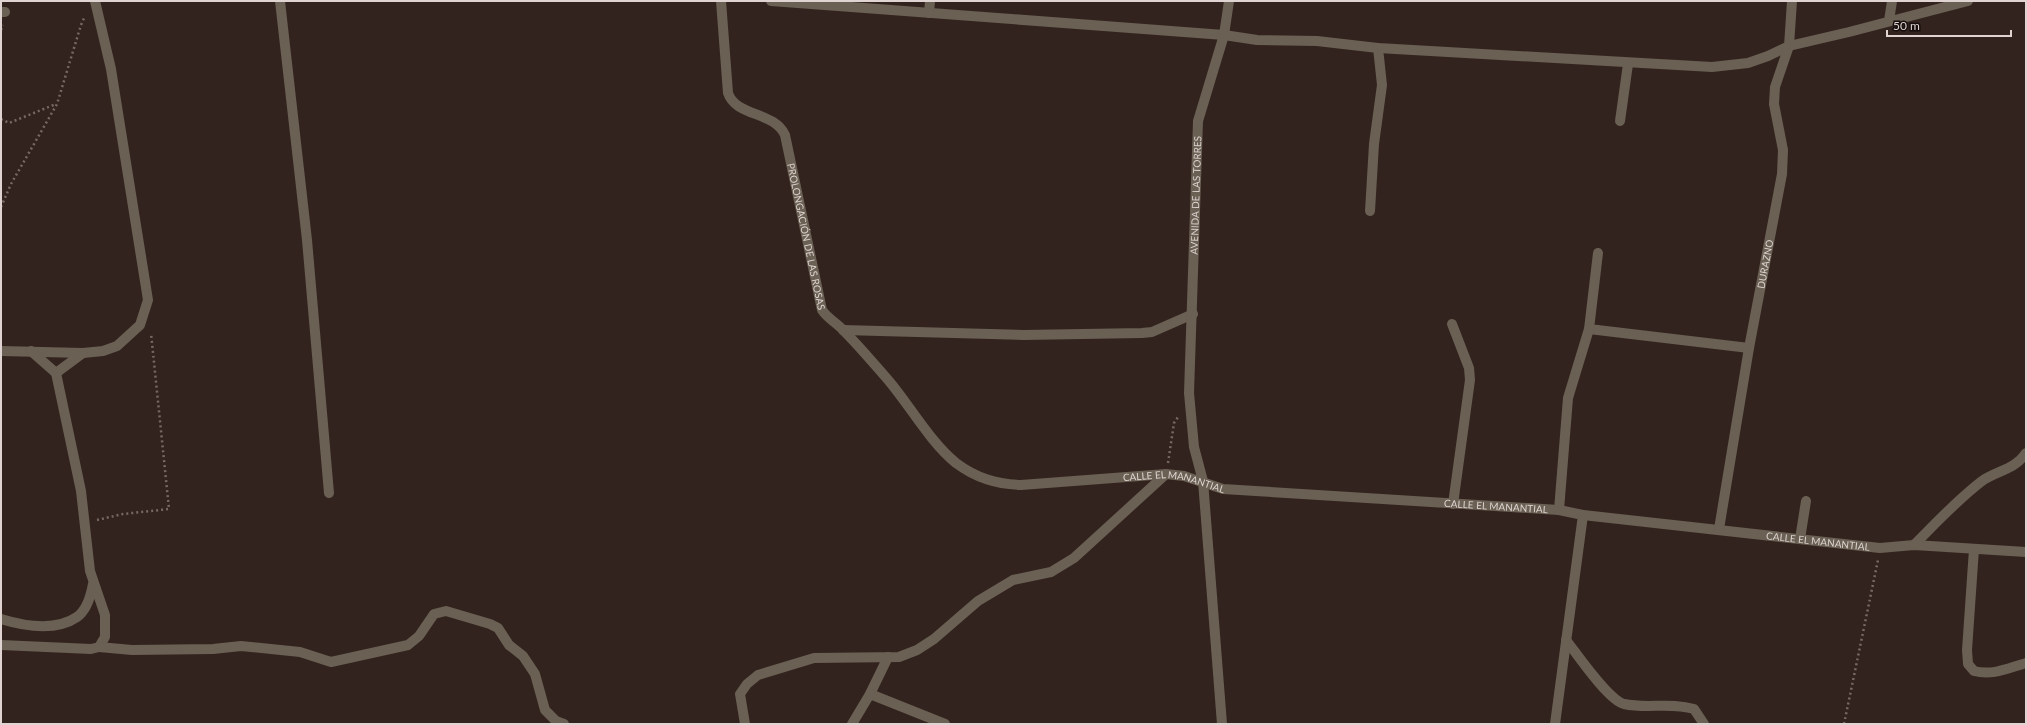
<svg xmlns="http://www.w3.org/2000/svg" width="2027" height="725" font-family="Lato,sans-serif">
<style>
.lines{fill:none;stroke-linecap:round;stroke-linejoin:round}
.path{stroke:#766964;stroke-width:2.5;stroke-dasharray:2 3;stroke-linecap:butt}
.street{stroke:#6a6053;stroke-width:10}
.labels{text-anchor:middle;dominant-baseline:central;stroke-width:3;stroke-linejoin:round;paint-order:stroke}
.street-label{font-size:10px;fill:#dfd4d1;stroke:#150e0c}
</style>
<rect width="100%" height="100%" fill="#32231e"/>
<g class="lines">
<path class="path" d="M1 30 3 25
M1 119 9 123 56 104
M1 207 11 184 57 104 81 25 85 16
M1168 463 1174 423 1178 417
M97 520 123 514 169 509 151 333
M1844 724 1878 560"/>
<g class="street">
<path d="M280 1 307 240 329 493"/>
<path id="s1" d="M721 1 728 93C736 117 774 111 785 135L822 310C828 319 837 323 844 331 860 347 874 364 889 381 910 406 931 443 956 463 976 478 996 484 1021 485L1166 474 1184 476 1223 489 1559 510 1583 515 1880 548 1914 545 2026 552"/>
<path d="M771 1 1224 35 1257 40 1317 41 1378 48 1712 67 1748 63 1768 56 1789 46 1849 32 1968 1"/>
<path d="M1 12H5"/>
<path d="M929 13 930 1"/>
<path d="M1889 21 1892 1"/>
<path d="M1620 121 1628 64"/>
<path d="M1370 211 1374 144 1382 85 1378 48"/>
<path d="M1598 253 1589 329 1749 348"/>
<path d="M1452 324 1469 368 1470 380 1453 504"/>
<path d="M843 330 1023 335 1142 333 1152 332 1193 314"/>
<path d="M1 351 83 353 103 351 117 346 140 325 148 300 111 69 95 1"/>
<path d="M56 373 83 353"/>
<path d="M1559 510 1568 398 1589 329"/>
<path id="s2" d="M1719 529 1749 348 1782 174 1783 150 1774 104 1775 87 1789 46 1792 1"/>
<path d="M1800 539 1806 501"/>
<path d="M1914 545C1936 523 1957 500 1982 481 1996 471 2016 469 2026 453"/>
<path d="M1974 549 1967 650 1968 664 1974 671C1993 676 2008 668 2026 663"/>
<path d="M1 619C24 626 55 632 77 617 87 610 91 595 93 584"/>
<path d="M1566 640C1577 654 1608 700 1624 704 1647 709 1671 702 1694 709L1704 724"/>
<path d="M1 645 91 649 99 647 105 637V615L90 571 81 491 56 373 31 351"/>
<path d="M99 647 132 650 213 649 241 646 300 652 331 662 408 645 419 636 434 614 446 611 490 624 498 628 509 645 523 656 535 674 545 710 556 721 564 724"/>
<path d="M870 694 945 724"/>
<path d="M745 724 740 694 747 684 758 675 814 658 899 657 917 650 934 639 978 601 1013 580 1051 572 1074 558 1166 474"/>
<path d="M852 724 870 694 888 657"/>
<path id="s3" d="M1222 724 1203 481 1194 447 1189 393 1198 121 1224 35 1229 1"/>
<path d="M1555 724 1583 515"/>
</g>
</g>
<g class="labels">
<g class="street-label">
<text stroke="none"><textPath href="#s3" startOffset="531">AVENIDA DE LAS TORRES</textPath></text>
<text stroke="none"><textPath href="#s1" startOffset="269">PROLONGACIÓN DE LAS ROSAS</textPath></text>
<text stroke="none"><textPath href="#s2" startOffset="269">DURAZNO</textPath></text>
<text stroke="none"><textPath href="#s1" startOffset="772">CALLE EL MANANTIAL</textPath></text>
<text stroke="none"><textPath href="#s1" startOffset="1096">CALLE EL MANANTIAL</textPath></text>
<text stroke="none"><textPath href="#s1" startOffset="1420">CALLE EL MANANTIAL</textPath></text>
</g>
</g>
<rect width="2027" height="725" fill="none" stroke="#dfd4d1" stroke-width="4"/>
<path d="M1887 30v6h124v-6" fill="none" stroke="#dfd4d1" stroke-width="2"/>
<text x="1893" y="30" font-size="12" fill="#dfd4d1" stroke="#150e0c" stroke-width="3" paint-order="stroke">50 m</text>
</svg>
